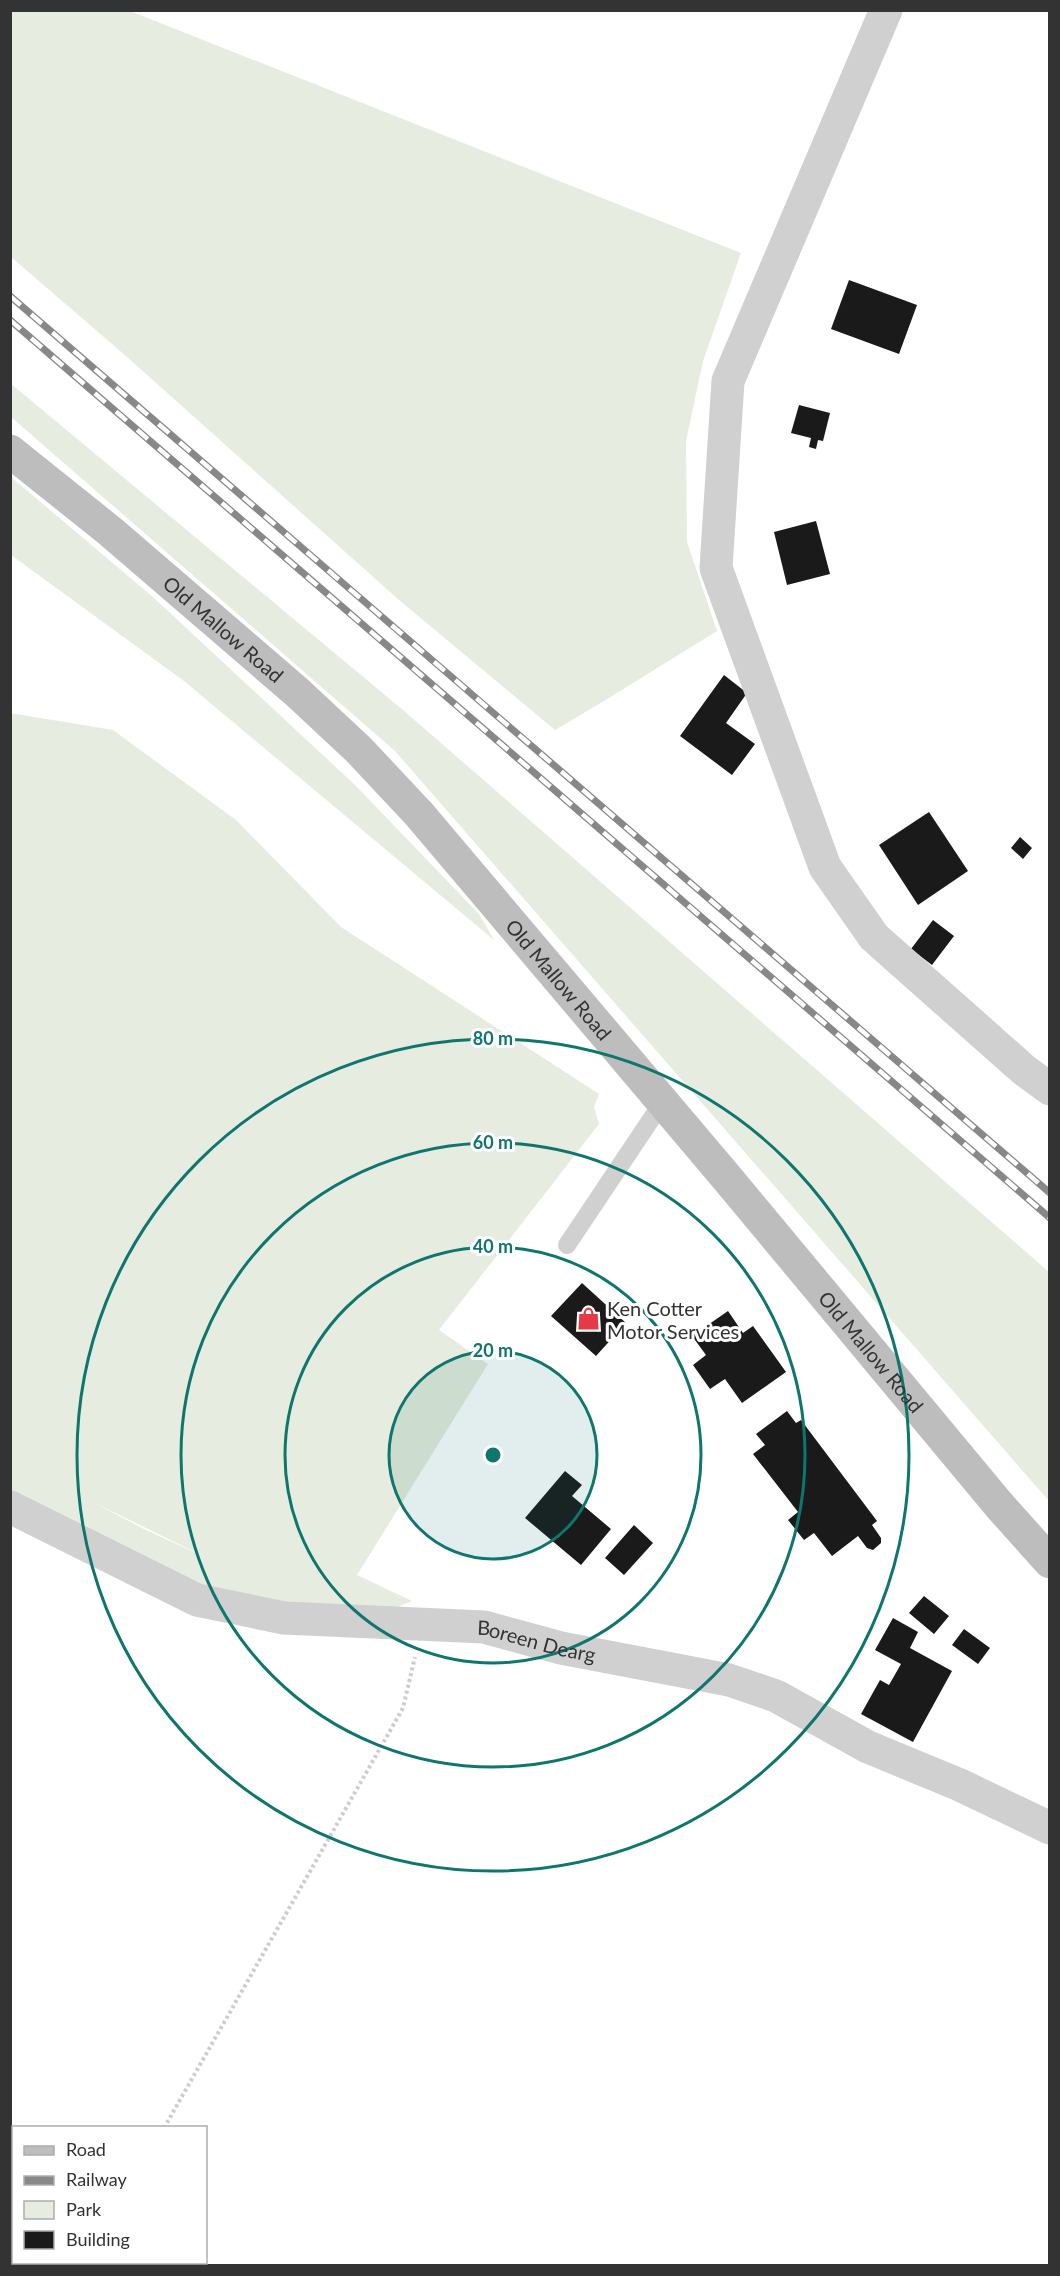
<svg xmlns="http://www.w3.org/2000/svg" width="1060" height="2276" font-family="Lato,sans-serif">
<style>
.green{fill:#e6ecdf;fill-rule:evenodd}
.building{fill:#1a1a1a}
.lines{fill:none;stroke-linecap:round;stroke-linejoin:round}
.path{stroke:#cdcdcd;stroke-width:4;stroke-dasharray:3 3;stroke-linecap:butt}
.lane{stroke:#d0d0d0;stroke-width:18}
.street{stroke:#d0d0d0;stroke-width:33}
.secondary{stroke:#bdbdbd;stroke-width:33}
.rail-casing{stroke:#888;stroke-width:7}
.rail{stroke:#fff;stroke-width:4.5;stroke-dasharray:14;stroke-linecap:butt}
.ring{fill:none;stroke:#0f766e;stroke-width:3}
.labels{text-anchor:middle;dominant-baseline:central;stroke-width:6;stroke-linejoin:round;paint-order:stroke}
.street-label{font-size:20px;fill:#333;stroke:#fff}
.poi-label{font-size:20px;fill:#333;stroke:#fff;text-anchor:start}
.centre{fill:#0f766e;stroke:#fff;stroke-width:3}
.ring-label{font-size:18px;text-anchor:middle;font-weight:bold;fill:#0f766e;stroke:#fff;stroke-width:6;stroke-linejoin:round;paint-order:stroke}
</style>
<rect width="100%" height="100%" fill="#fff"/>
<path class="green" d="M11 10 130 11 741 253 703 361 686 441 687 542 717 631 604 701 555 730 399 600 127 357 11 257Z
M10 383 403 710 1049 1272V1501L395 751 11 417Z
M11 477 154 598 355 785 479 914 494 940 184 681 11 555Z
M10 713 113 730 236 820 341 927 599 1094 594 1107 599 1124 439 1330 488 1364 357 1575 412 1601 388 1611 295 1610 200 1593 11 1499ZM91 1501 209 1559 144 1529Z"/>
<path class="building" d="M849 280 917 305 899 354 831 329Z
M799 405 830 413 823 441 818 440 816 449 809 447 811 438 791 433Z
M816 521 830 574 787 585 774 532Z
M724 675 747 693 726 723 755 744 732 775 680 736Z
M929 812 968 871 918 905 879 845Z
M1020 837 1032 848 1023 859 1011 848Z
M933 920 954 936 932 965 911 949Z
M582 1283 626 1323 596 1356 551 1316Z
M728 1311 743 1333 753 1326 786 1372 742 1403 725 1379 710 1389 693 1365 706 1355 692 1336Z
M787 1411 796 1423 801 1420 877 1521 872 1525 881 1538V1543L873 1550 867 1548 858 1536 832 1556 814 1533 804 1540 788 1520 798 1512 753 1454 765 1445 756 1434Z
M565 1471 582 1485 572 1496 611 1529 581 1565 525 1518Z
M634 1525 653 1543 624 1575 605 1558Z
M924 1596 949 1616 934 1634 909 1613Z
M893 1618 918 1632 910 1648 952 1671 913 1742 861 1714 880 1680 889 1685 901 1664 875 1650Z
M964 1629 990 1648 978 1664 952 1645Z"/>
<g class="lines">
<path class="path" d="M164 2128 403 1708 415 1657
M95 2266 97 2262"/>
<path class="lane" d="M567 1245 662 1103"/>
<g class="street">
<path d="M886 10 728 381 716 568 825 867 874 937 1024 1070 1050 1089"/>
<path id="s1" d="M10 1507 197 1600 284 1618 484 1627 561 1648 729 1680 776 1696 868 1747 960 1785 1050 1828"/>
</g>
<path class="secondary" id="s2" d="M10 451 111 532 298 693 359 750 419 814 727 1178 999 1505 1050 1562"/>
<defs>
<path id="rail" d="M10 296 1050 1193
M10 320 1050 1218"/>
</defs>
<use href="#rail" class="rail-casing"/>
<use href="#rail" class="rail"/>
</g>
<circle cx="493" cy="1455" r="104" fill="#0f766e" fill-opacity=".12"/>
<g class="ring">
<circle cx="493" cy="1455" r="104"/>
<circle cx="493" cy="1455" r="208"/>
<circle cx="493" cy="1455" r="312"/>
<circle cx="493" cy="1455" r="416"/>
</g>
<defs>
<symbol id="shop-bare" viewBox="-9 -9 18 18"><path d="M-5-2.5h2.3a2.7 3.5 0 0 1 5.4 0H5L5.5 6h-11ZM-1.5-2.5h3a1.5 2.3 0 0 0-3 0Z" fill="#e63946" stroke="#fff" stroke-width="2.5" paint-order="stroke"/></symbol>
</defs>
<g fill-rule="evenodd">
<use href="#shop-bare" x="572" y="1302" width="33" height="33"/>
</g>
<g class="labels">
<g class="street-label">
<text stroke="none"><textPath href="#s2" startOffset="278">Old Mallow Road</textPath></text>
<text stroke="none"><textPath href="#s2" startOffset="764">Old Mallow Road</textPath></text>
<text stroke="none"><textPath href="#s2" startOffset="1250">Old Mallow Road</textPath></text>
<text stroke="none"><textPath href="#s1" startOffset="552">Boreen Dearg</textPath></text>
</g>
<g class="poi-label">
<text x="607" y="1308">Ken Cotter<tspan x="607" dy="23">Motor Services</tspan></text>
</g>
</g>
<circle cx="493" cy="1455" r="9" class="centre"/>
<g class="ring-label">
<text x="493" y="1045">80 m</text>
<text x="493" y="1149">60 m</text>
<text x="493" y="1253">40 m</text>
<text x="493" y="1357">20 m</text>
</g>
<rect width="1060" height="2276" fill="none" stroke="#333333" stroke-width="24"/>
<rect x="12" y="2126" width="195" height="138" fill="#ffffff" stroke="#adadad" stroke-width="1.5"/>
<rect x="24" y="2146" width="30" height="9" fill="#bdbdbd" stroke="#adadad" stroke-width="1.5"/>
<text x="66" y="2156" font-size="18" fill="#333333">Road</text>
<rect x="24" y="2176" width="30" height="9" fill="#888888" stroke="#adadad" stroke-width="1.5"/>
<text x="66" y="2186" font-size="18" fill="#333333">Railway</text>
<rect x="24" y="2201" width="30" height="18" fill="#e6ecdf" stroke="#adadad" stroke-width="1.5"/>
<text x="66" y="2216" font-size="18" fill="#333333">Park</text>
<rect x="24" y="2231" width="30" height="18" fill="#1a1a1a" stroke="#adadad" stroke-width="1.5"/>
<text x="66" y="2246" font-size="18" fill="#333333">Building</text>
</svg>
